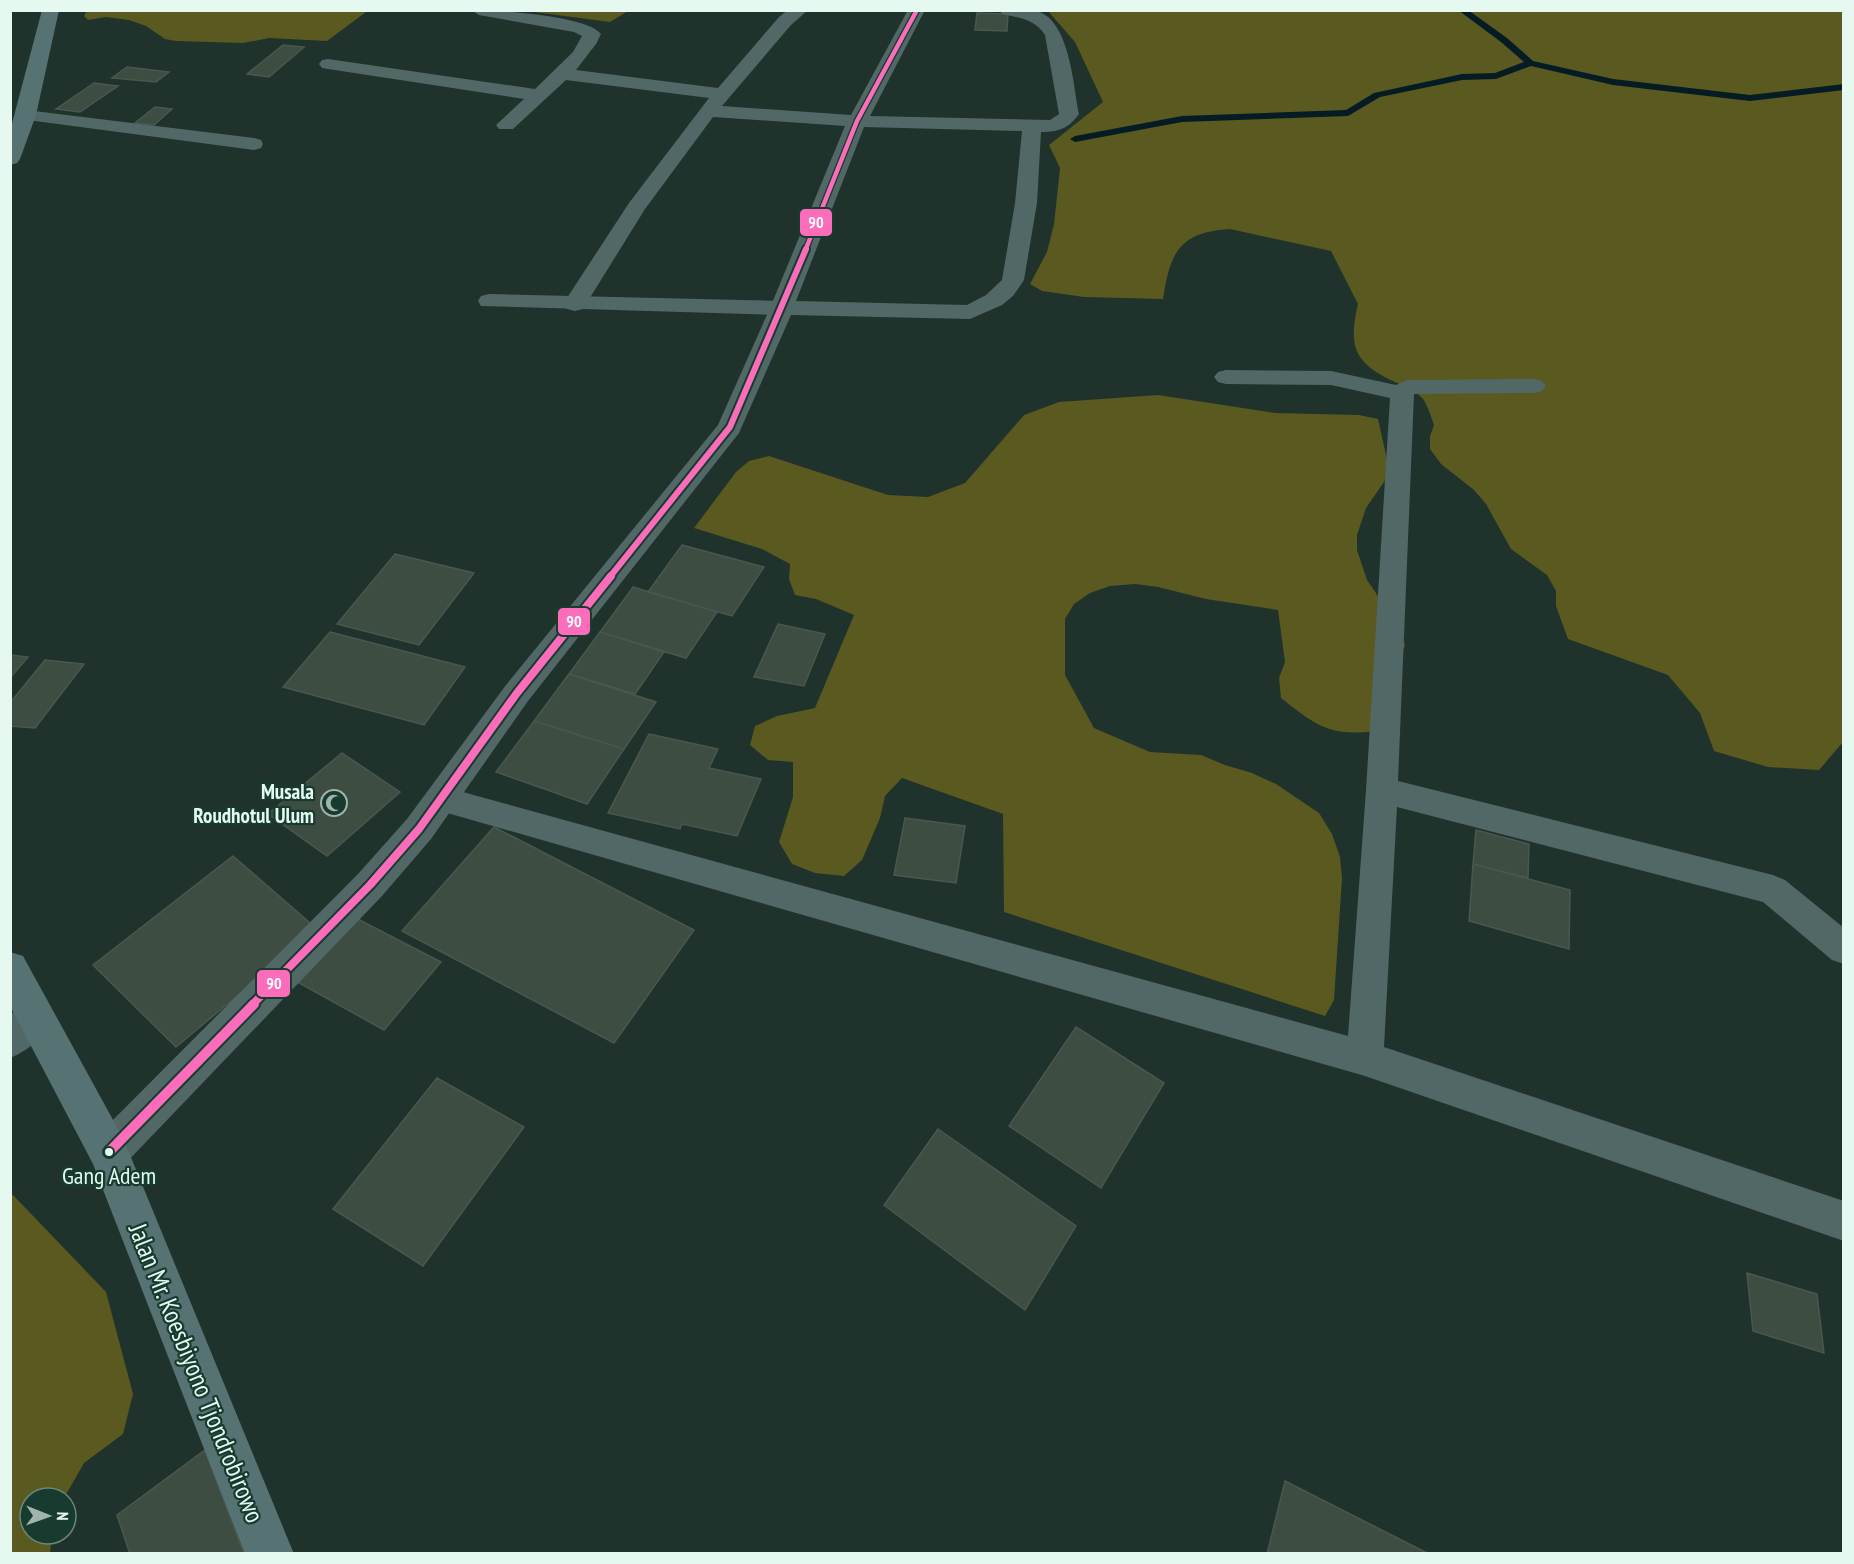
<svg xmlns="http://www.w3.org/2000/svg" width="1854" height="1564" font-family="'PT Sans Narrow',sans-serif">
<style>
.forest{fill:#595920}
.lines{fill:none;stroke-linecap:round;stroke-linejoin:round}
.stream{fill:#061c24;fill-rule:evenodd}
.building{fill:#3e4d42;stroke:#4a574f;stroke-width:1.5}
.service{fill:#516867;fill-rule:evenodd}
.minor{fill:#516867;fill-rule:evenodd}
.secondary{fill:#567272;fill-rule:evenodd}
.bus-1-far3-casing{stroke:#173b2e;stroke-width:7}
.bus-1-far2-casing{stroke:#173b2e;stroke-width:10}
.bus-1-far1-casing{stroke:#173b2e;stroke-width:12}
.bus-1-casing{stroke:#173b2e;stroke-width:14}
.bus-1-far3{stroke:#fb6dba;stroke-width:4.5}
.bus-1-far2{stroke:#fb6dba;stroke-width:6}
.bus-1-far1{stroke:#fb6dba;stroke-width:8}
.bus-1{stroke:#fb6dba;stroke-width:10}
.bus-dot{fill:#e6f9f1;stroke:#173b2e;stroke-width:2}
.labels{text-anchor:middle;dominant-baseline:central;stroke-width:4.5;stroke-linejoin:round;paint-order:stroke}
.poi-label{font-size:21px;font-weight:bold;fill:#e6f9f1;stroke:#173b2e;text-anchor:end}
.near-bus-label{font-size:24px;fill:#e6f9f1;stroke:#173b2e}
.near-street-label{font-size:26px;fill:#e6f9f1;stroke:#173b2e}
.line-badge{stroke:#173b2e;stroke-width:2}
.badge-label{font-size:16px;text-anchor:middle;font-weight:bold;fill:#fff}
</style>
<rect width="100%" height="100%" fill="#1f332c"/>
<path class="forest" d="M87 10H358L366 12 327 41 269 38 243 43 176 41 165 39 146 26 129 20 106 17 88 20 84 16Z
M527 11 628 10V11L610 22Z
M1048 11H1843V742L1819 770 1768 767 1714 751 1700 713 1668 675 1568 639 1556 606V591L1547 575 1511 549 1486 504 1474 490 1441 464 1430 449V436L1434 425C1431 417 1428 406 1423 399 1416 391 1404 386 1395 382 1354 363 1348 347 1358 304L1331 251 1230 229C1179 232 1170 253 1163 299L1084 297 1042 291 1030 284 1047 252 1054 224 1060 168 1049 145 1103 102 1075 42Z
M1158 395 1275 413 1359 415 1378 419 1389 469 1384 482 1366 508 1357 535V550L1367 580 1400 628 1405 645 1375 731C1330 737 1315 725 1281 698L1279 678 1285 662 1278 610 1206 599 1158 587 1135 584 1110 586 1090 593 1074 604 1065 619V675L1094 728 1150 752 1201 755 1225 765 1252 773 1276 784 1319 813 1332 834 1340 857 1342 878 1334 1000 1325 1016 1004 912 1003 814 902 778 885 796 880 818 862 860 844 876 815 873 792 864 779 842 793 797V762L768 760 750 745 755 726 777 716 815 708 854 615 816 599 795 595 789 579 790 564 762 549 694 528 736 472 749 461 769 456 888 495 928 497 965 483 1024 415 1059 402Z
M13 1195 106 1292 133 1394 123 1434 84 1463 64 1498H30V1534H52L50 1553H11L10 1196Z"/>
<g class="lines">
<path class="stream" d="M1458 10H1468L1507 38 1533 61 1613 79 1750 95 1844 84V90L1750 101 1613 85 1531 66 1496 79 1462 80 1380 97 1348 116 1182 122 1075 142 1070 139 1075 136 1182 116 1346 110 1374 93 1462 74 1495 73 1524 62 1501 42Z"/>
</g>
<path class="building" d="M977 13 1008 14 1007 31 975 30Z
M283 45 304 47 269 77 247 74Z
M127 67 169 72 156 82 112 78Z
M94 83 118 86 80 112 56 109Z
M155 107 172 109 154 125 135 123Z
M682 545 764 567 732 616 648 592Z
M395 554 474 573 419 645 337 624Z
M633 587 717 612 686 658 600 632Z
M778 624 825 634 804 686 754 677Z
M330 632 465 667 424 725 283 687Z
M600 632 664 652 635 694 569 674Z
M10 655 28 657 10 678Z
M45 660 84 664 35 728 10 726V703Z
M569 674 656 702 624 749 534 721Z
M534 721 624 749 587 804 496 772Z
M649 734 718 749 709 768 761 779 737 836 682 824 680 829 608 813Z
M342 753 400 792 327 856 268 814Z
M905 818 965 826 956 883 894 875Z
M494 827 694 930 614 1043 402 931Z
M1476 830 1529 844 1528 878 1473 864Z
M233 856 317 929 176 1047 93 965Z
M1473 864 1570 890 1569 949 1469 921Z
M350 915 441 962 384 1030 292 979Z
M1076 1027 1164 1083 1101 1188 1009 1126Z
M437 1078 524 1127 423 1266 333 1209Z
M938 1129 1076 1226 1025 1310 884 1205Z
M1747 1273 1817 1294 1824 1353 1753 1331Z
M205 1450 244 1554H130L117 1515Z
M1285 1481 1429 1554H1267Z"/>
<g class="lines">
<path class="service" d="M26 110 254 138 261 140 263 144 261 148 254 150 20 119 17 115 20 111Z
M489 294 782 301 790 303 793 308 790 313 782 315 481 306 478 301 481 296Z
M1226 370 1331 371 1396 385 1407 380 1534 379 1542 381 1546 386 1542 391 1534 393 1414 394 1398 781 1773 875 1785 880 1844 928V964L1832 960 1763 902 1397 807 1384 1047 1844 1201V1241L1365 1076 430 808 425 799 430 790 441 786 1348 1036 1366 790 1390 398 1331 385 1226 384 1218 382 1214 377 1218 372Z"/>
<path class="minor" d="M471 10C496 10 587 15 601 34L596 44 576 70 718 88 779 17 788 10H808L791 25 722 106 851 115 908 10H925L870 116 1050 120 1059 114 1045 35C1035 19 1019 18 1002 14L1000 10C1011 10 1026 8 1037 11 1070 21 1073 85 1079 114 1069 128 1059 132 1041 132L1037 203 1024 280 1013 296 1002 305 970 319 791 315 739 433 528 701 431 839 382 896 123 1166 109 1172 95 1166 89 1152 95 1138 358 874 407 819 506 685 718 425 770 308 845 126 713 117 645 209 583 309 575 311 567 309 563 304 629 203 709 98 566 80 513 129H499L496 125 524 99 328 69 322 68 319 64 322 60 328 59 535 89 573 52 582 36 574 32 479 15ZM864 127 1022 131 1015 203 1002 280 986 295 967 305 796 301Z
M36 998 49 1004 55 1016C46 1035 30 1050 10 1058V1015L23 1004Z"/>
<path class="secondary" d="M42 10H59L36 115 20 159 17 163 10 165V131Z
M10 952 23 956 123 1138 294 1554H245L93 1164 10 1006Z"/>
<defs>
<path id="bus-1-far3" d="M805 251 857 121 917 10"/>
<path id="bus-1-far2" d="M609 578 730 427 806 249"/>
<path id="bus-1-far1" d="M252 1005 370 885 419 829 517 693 611 576"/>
<path id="bus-1" d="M109 1152 254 1004"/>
</defs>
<use href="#bus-1-far3" class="bus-1-far3-casing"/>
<use href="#bus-1-far2" class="bus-1-far2-casing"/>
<use href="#bus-1-far1" class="bus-1-far1-casing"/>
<use href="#bus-1" class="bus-1-casing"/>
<use href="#bus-1-far3" class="bus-1-far3"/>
<use href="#bus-1-far2" class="bus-1-far2"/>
<use href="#bus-1-far1" class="bus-1-far1"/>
<use href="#bus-1" class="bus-1"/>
</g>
<defs>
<symbol id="mosque-ring" viewBox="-11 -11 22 22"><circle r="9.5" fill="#173b2e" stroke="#a0b4ac" stroke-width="1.5"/><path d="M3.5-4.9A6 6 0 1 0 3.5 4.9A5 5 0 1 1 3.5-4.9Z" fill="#a0b4ac"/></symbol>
</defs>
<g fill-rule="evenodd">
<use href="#mosque-ring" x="319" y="788" width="30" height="30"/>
</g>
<circle class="bus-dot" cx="109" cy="1152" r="5"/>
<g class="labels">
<g class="poi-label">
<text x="314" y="791">Musala<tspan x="314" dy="24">Roudhotul Ulum</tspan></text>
</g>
<g class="near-bus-label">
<text x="109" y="1175">Gang Adem</text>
</g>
<g class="near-street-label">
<text transform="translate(197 1373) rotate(68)">Jalan Mr. Koesbiyono Tjondrobirowo</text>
</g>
</g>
<g class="line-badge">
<rect x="799" y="208" width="34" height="29" rx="6" fill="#fb6dba"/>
<rect x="557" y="607" width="34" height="29" rx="6" fill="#fb6dba"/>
<rect x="256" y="969" width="35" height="29" rx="6" fill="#fb6dba"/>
</g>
<g class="badge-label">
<text x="816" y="228">90</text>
<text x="574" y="627">90</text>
<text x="274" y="989">90</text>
</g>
<rect width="1854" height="1564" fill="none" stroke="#e6f9f1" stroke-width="24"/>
<g transform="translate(48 1516) rotate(91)"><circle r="28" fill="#173b2e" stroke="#6a877c" stroke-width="1.5"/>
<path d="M0-4.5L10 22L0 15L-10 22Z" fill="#a0b4ac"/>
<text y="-9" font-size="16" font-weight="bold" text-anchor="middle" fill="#e6f9f1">N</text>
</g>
</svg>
